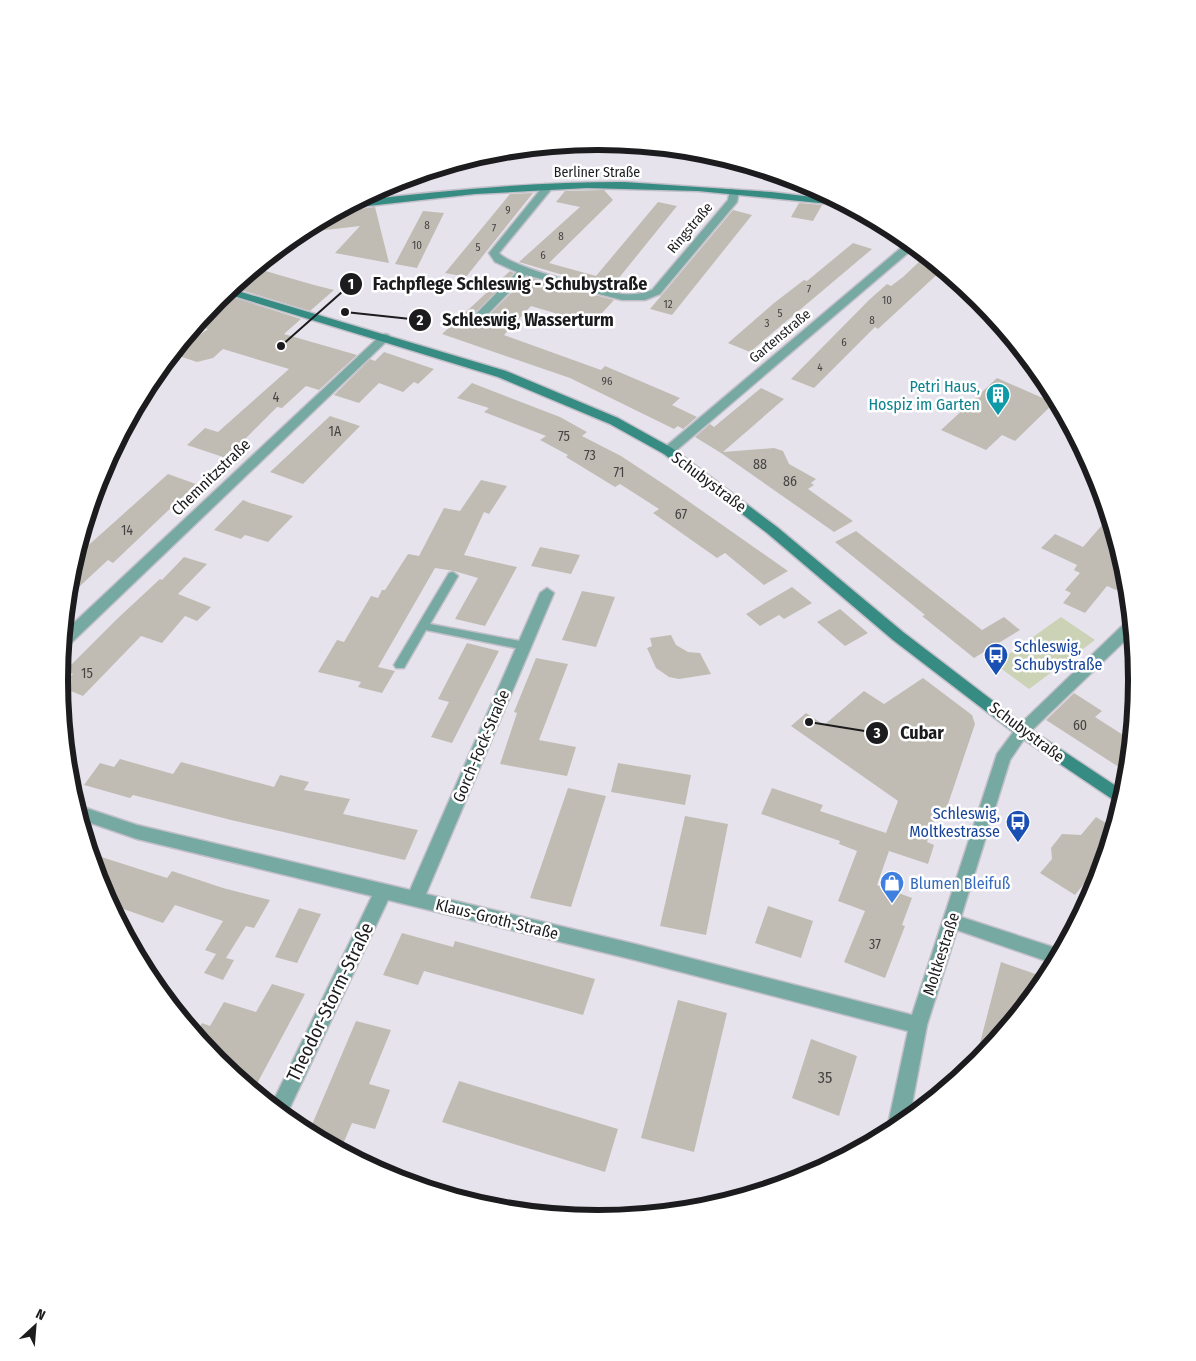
<svg xmlns="http://www.w3.org/2000/svg" width="1196" height="1361" font-family="'Fira Sans Condensed',sans-serif">
<style>
.green{fill:#ccd2b6}
.building{fill:#c1bcb3}
.lines{fill:none;stroke-linecap:round;stroke-linejoin:round}
.lane-casing{stroke:#c2bfc8;stroke-width:3}
.street-casing{stroke:#c2bfc8;stroke-width:3}
.secondary-casing{stroke:#c2bfc8;stroke-width:3}
.lane{fill:#77a9a3;fill-rule:evenodd}
.street{fill:#77a9a3;fill-rule:evenodd}
.secondary{fill:#368b83;fill-rule:evenodd}
.labels{text-anchor:middle;dominant-baseline:central;stroke-width:5;stroke-linejoin:round;paint-order:stroke}
.far-number-label{font-size:11px;fill:#454343}
.far-street-label{font-size:14px;fill:#1c1b1e;stroke:#fff}
.number-label{font-size:14px;fill:#454343}
.culture-label{font-size:16px;fill:#0d838f;stroke:#fff;text-anchor:end}
.street-label{font-size:16px;fill:#1c1b1e;stroke:#fff}
.transit-label{font-size:16px;fill:#164399;stroke:#fff;text-anchor:start}
.shop-label{font-size:16px;fill:#366cbe;stroke:#fff;text-anchor:start}
.near-number-label{font-size:16px;fill:#454343}
.near-street-label{font-size:19px;fill:#1c1b1e;stroke:#fff}
.rim{fill:none;stroke:#1c1b1e;stroke-width:6}
.leader{fill:none;stroke:#1c1b1e;stroke-width:2}
.callout-dot{fill:#1c1b1e;stroke:#fff;stroke-width:2}
.mark-label{font-size:15px;text-anchor:middle;font-weight:bold;fill:#fff}
.callout-label{font-size:18px;text-anchor:middle;font-weight:bold;fill:#1c1b1e;stroke:#fff;stroke-width:5;stroke-linejoin:round;paint-order:stroke}
</style>
<rect width="100%" height="100%" fill="#e6e3ed"/>
<path class="green" d="M1061 617 1095 640 1029 689 995 664Z"/>
<path class="building" d="M809 185 827 195 826 197 804 194Z
M604 190 613 200 549 263 596 276 658 202 677 206 610 289 519 262 580 207 556 202 565 191Z
M533 193 466 277 445 273 510 194Z
M799 203 822 205 813 221 791 217Z
M375 207 389 263 335 253 360 226 300 233 344 208 350 210Z
M733 210 752 215 672 315 650 309Z
M423 211 444 213 417 268 395 264Z
M853 243 872 249 750 352 728 343 774 303 804 280 807 281Z
M920 261 943 269 878 329 875 327 814 388 791 379 869 300 887 284 891 286 903 277Z
M255 268 314 285 334 290 310 311 231 287Z
M510 271 514 273 471 317V323H481L527 277 614 300 592 324 531 306 504 335 601 370 605 366 680 398 672 405 697 417 683 429 678 426 674 429 570 378 442 334Z
M223 294 301 319 284 334 357 355 319 390 306 386 282 408 277 407 226 458 187 445 205 428 218 432 289 369 223 349 213 358 197 362 173 354 208 329 204 328 215 318 204 315Z
M384 352 434 369 418 384 414 382 403 392 379 383 359 403 334 395 370 359 375 361Z
M997 378 1054 403 1015 441 1002 435 986 450 941 430Z
M472 383 560 417 587 432 582 436 621 456 671 489 788 571 764 585 725 553 717 558 653 513 659 509 620 484 615 487 566 457 568 455 540 440 546 436 484 412 489 408 457 398Z
M761 388 784 399 723 452 774 448 783 451 789 464 816 479 811 483 814 485 808 489 853 521 834 532 721 453 695 437 710 424 714 427Z
M330 416 360 426 303 484 270 472Z
M168 474 196 484 113 563 108 560 67 598 69 575 77 549 82 551Z
M481 480 507 486 489 514 484 512 464 555 517 567 485 626 455 619 478 578 454 571 435 568 378 667 395 671 382 693 358 687 361 682 318 672 337 640 344 642 371 596 378 598 382 590H385L408 554 419 556 444 508 460 511Z
M243 500 250 503 293 516 268 542 245 535 241 539 214 530Z
M1109 517 1127 577 1116 590 1107 586 1085 613 1063 603 1071 593 1065 590 1080 573 1074 570 1077 565 1041 548 1055 534 1083 547Z
M856 531 982 630 1004 617 1020 630 974 658 922 616 925 615 835 542Z
M540 547 580 555 571 574 531 566Z
M184 557 207 564 178 594 211 607 197 621 185 616 162 643 141 636 83 696 61 687 73 674 65 671 118 618 160 579 162 580Z
M792 587 812 603 784 619 779 615 760 626 746 614Z
M582 591 615 597 596 647 562 640Z
M840 609 868 633 845 646 817 622Z
M671 635 676 645 688 652 700 653 711 674 679 679 669 677 656 668 647 648 652 646 650 638Z
M467 643 499 651 452 743 431 737 449 702 438 699Z
M536 658 568 664 539 740 576 747 567 776 500 764 517 713 514 712Z
M923 678 972 715 975 724 946 810 938 807 927 842 934 845 928 864 889 851 877 885 912 898 902 925 905 926 885 978 844 962 865 911 838 901 857 851 839 844 840 841 761 814 772 788 823 805 820 811 886 833 898 801 791 726 806 713 824 725 864 691 884 704Z
M1074 693 1102 711 1095 717 1131 740 1128 773 1046 720Z
M120 759 173 774 181 762 274 787 280 775 309 782 304 790 350 799 343 814 418 830 405 860 231 820 133 795 130 798 84 785 100 763 114 767Z
M618 763 691 775 685 805 611 792Z
M568 788 606 796 571 907 530 898Z
M685 816 728 824 706 935 660 926Z
M1096 817 1114 828 1096 887 1086 881 1075 895 1040 873 1052 859 1051 848 1062 834 1081 835Z
M89 853 167 878 172 871 223 888 270 900 254 928 246 926 226 958 234 960 223 980 204 973 216 954 205 950 223 921 175 905 163 923 115 906 119 901 104 894Z
M768 906 813 921 801 958 755 943Z
M299 908 321 914 297 963 275 957Z
M402 933 453 947 455 941 595 979 583 1015 424 971 418 985 383 975Z
M1001 962 1047 978 974 1066Z
M272 984 305 994 253 1091 216 1062 195 1036 202 1023 210 1026 224 1002 256 1012Z
M678 1000 727 1013 694 1152 641 1138Z
M356 1021 391 1030 369 1084 390 1090 375 1129 352 1123 340 1151 308 1134Z
M811 1039 857 1056 839 1116 792 1098Z
M459 1081 618 1129 605 1172 442 1122Z"/>
<g class="lines">
<defs>
<path id="lane" d="M453 572 458 576 430 624 525 642 529 643 530 646 529 649 525 650 426 630 404 668H396L394 665 449 573Z"/>
<path id="street" d="M545 184 554 186 499 253C510 267 601 290 622 294 633 295 642 294 652 290L728 200 730 189 739 191 737 202 660 294 645 300H622L526 275 480 322H472V318L517 272 495 262 489 253Z
M908 242 915 247 672 454H664L662 451 664 448Z
M385 334 389 335V339L67 647 62 648 63 633 381 335Z
M547 588 554 593 426 894 635 944 912 1015 997 754 1017 727 1127 621 1131 620 1133 633 1027 735 1010 760 961 917 1062 950 1055 964 957 930 927 1025 909 1120 889 1133 887 1129 908 1031 635 960 388 900 285 1118 271 1106 372 896 137 839 79 819 75 806 77 805 137 825 410 890 540 593Z"/>
<path id="secondary" d="M624 182 771 192 837 200 849 206 698 191 587 188 475 194 350 208 346 207 356 201C446 190 534 182 624 182Z
M231 289 506 371 618 418 672 448 777 527 903 632 1027 727 1125 792 1121 805 1017 735 893 640 767 533 664 454 610 424 498 377 224 293Z"/>
</defs>
<use href="#lane" class="lane-casing"/>
<use href="#street" class="street-casing"/>
<use href="#secondary" class="secondary-casing"/>
<use href="#lane" class="lane"/>
<use href="#street" class="street"/>
<use href="#secondary" class="secondary"/>
</g>
<defs>
<symbol id="building-pin" viewBox="-11 -11 22 30"><path d="M0 17L-7.5 6A9.5 9.5 0 1 1 7.5 6Z" fill="#0f9aa8" stroke="#fff"/><path d="M-4-6H4V6H1V3H-1V6H-4ZM-2.5-4.3h1.7v1.8h-1.7ZM.8-4.3h1.7v1.8H.8ZM-2.5-1h1.7V.8h-1.7ZM.8-1h1.7V.8H.8Z" fill="#fff"/></symbol>
<symbol id="bus-pin" viewBox="-11 -11 22 30"><path d="M0 17L-7.5 6A9.5 9.5 0 1 1 7.5 6Z" fill="#1a4fb4" stroke="#fff"/><path d="M-5-6H5V4H4V6H2V4H-2V6H-4V4H-5ZM-3.5-4V0h7V-4ZM-3.5 1.2v1.5H-2V1.2ZM2 1.2v1.5H3.5V1.2Z" fill="#fff"/></symbol>
<symbol id="shop-pin" viewBox="-11 -11 22 30"><path d="M0 17L-7.5 6A9.5 9.5 0 1 1 7.5 6Z" fill="#3f7fe0" stroke="#fff"/><path d="M-5-2.5h2.3a2.7 3.5 0 0 1 5.4 0H5L5.5 6h-11ZM-1.5-2.5h3a1.5 2.3 0 0 0-3 0Z" fill="#fff"/></symbol>
</defs>
<g fill-rule="evenodd">
<use href="#building-pin" x="984" y="381" width="28" height="38"/>
<use href="#bus-pin" x="982" y="641" width="28" height="38"/>
<use href="#bus-pin" x="1004" y="808" width="28" height="38"/>
<use href="#shop-pin" x="878" y="869" width="28" height="38"/>
</g>
<g class="labels">
<g class="far-number-label">
<text x="508" y="210">9</text>
<text x="427" y="225">8</text>
<text x="494" y="228">7</text>
<text x="561" y="236">8</text>
<text x="417" y="245">10</text>
<text x="478" y="247">5</text>
<text x="543" y="255">6</text>
<text x="809" y="289">7</text>
<text x="887" y="300">10</text>
<text x="668" y="304">12</text>
<text x="780" y="313">5</text>
<text x="872" y="320">8</text>
<text x="767" y="323">3</text>
<text x="844" y="342">6</text>
<text x="820" y="367">4</text>
<text x="607" y="381">96</text>
</g>
<g class="far-street-label">
<text x="597" y="172">Berliner Straße</text>
<text transform="translate(690 228) rotate(-50)">Ringstraße</text>
<text transform="translate(780 336) rotate(-40)">Gartenstraße</text>
</g>
<g class="number-label">
<text x="276" y="397">4</text>
<text x="335" y="431">1A</text>
<text x="564" y="436">75</text>
<text x="590" y="455">73</text>
<text x="760" y="464">88</text>
<text x="619" y="472">71</text>
<text x="790" y="481">86</text>
<text x="681" y="514">67</text>
<text x="127" y="530">14</text>
<text x="87" y="673">15</text>
<text x="1080" y="725">60</text>
<text x="875" y="944">37</text>
</g>
<g class="culture-label">
<text x="980" y="386">Petri Haus,<tspan x="980" dy="18">Hospiz im Garten</tspan></text>
</g>
<g class="street-label">
<text transform="translate(211 477) rotate(-44)">Chemnitzstraße</text>
<text transform="translate(709 482) rotate(37)">Schubystraße</text>
<text transform="translate(1027 732) rotate(37)">Schubystraße</text>
<text transform="translate(481 746) rotate(-67)">Gorch-Fock-Straße</text>
<text transform="translate(497 919) rotate(14)">Klaus-Groth-Straße</text>
<text transform="translate(941 954) rotate(-72)">Moltkestraße</text>
</g>
<g class="transit-label">
<text x="1014" y="646">Schleswig,<tspan x="1014" dy="18">Schubystraße</tspan></text>
<text x="1000" y="813" text-anchor="end">Schleswig,<tspan x="1000" dy="18">Moltkestrasse</tspan></text>
</g>
<g class="shop-label">
<text x="910" y="883">Blumen Bleifuß</text>
</g>
<g class="near-number-label">
<text x="825" y="1077">35</text>
</g>
<g class="near-street-label">
<text transform="translate(330 1002) rotate(-64)">Theodor-Storm-Straße</text>
</g>
</g>
<path d="M0 0H1196V1361H0ZM68 680a530 530 0 1 1 1060 0a530 530 0 1 1-1060 0Z" fill="#fff" fill-rule="evenodd"/>
<path class="rim" d="M68 680a530 530 0 1 1 1060 0a530 530 0 1 1-1060 0Z"/>
<path class="leader" d="M281 346L351 284M345 312L420 320M809 722L877 733"/>
<g class="callout-dot">
<circle cx="281" cy="346" r="5"/>
<circle cx="345" cy="312" r="5"/>
<circle cx="809" cy="722" r="5"/>
<circle cx="351" cy="284" r="12"/>
<circle cx="420" cy="320" r="12"/>
<circle cx="877" cy="733" r="12"/>
</g>
<g class="mark-label">
<text x="351" y="289">1</text>
<text x="420" y="325">2</text>
<text x="877" y="738">3</text>
</g>
<g class="callout-label">
<text x="510" y="290">Fachpflege Schleswig - Schubystraße</text>
<text x="528" y="326">Schleswig, Wasserturm</text>
<text x="922" y="739">Cubar</text>
</g>
<g transform="translate(35 1326) rotate(26)" stroke="#ffffff" stroke-width="4" paint-order="stroke">
<path d="M0-4L9 19L0 12L-9 19Z" fill="#1c1b1e"/>
<text y="-8" font-size="14" font-weight="bold" text-anchor="middle" fill="#1c1b1e">N</text>
</g>
</svg>
